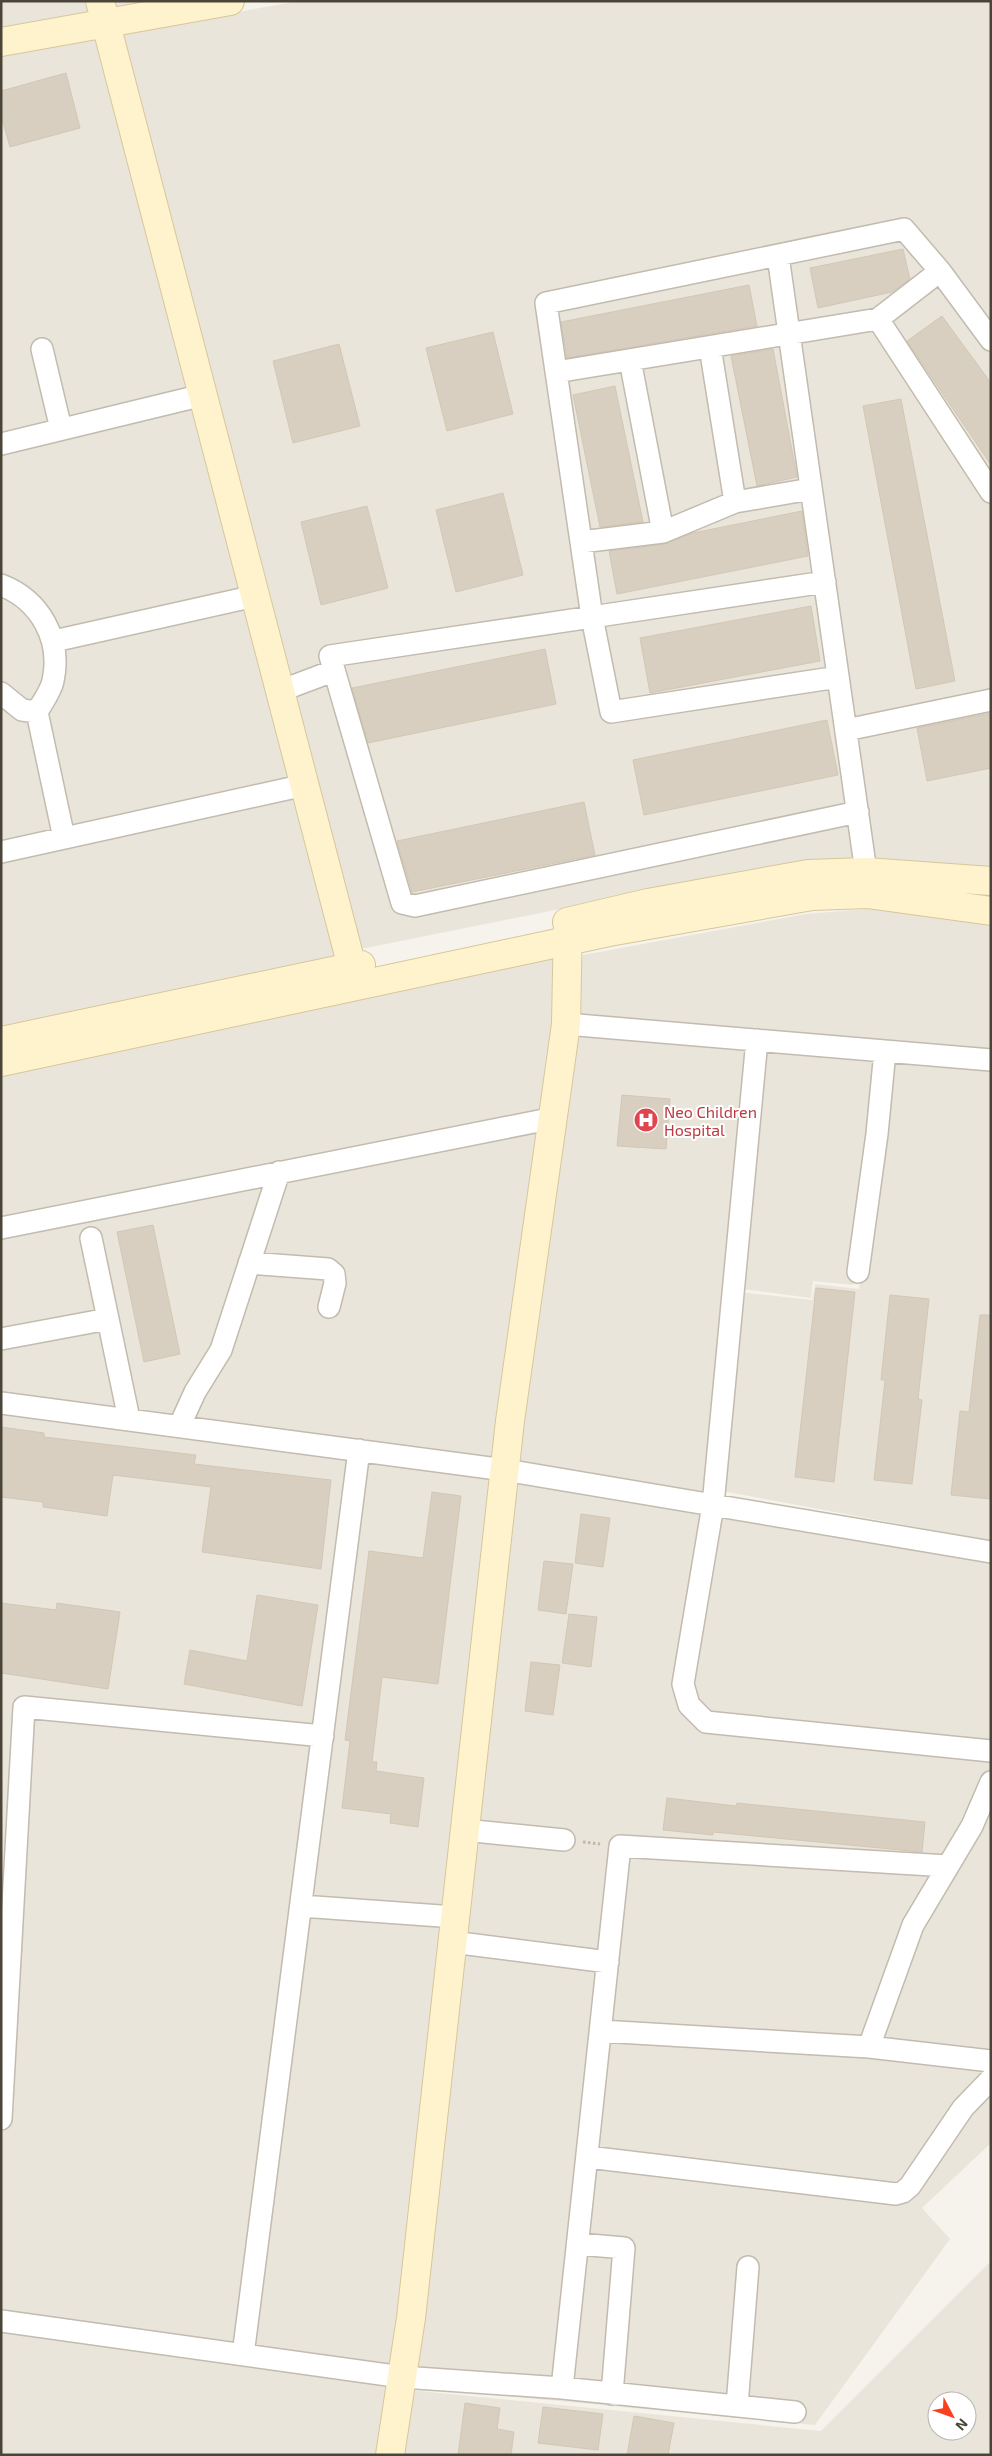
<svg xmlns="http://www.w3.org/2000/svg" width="992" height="2456" font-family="'Exo 2',sans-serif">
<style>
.residential{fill:#eae5da;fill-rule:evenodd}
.building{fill:#d8cfc1;stroke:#d3c7b4}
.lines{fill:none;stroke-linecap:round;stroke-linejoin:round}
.street-casing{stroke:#c2bbae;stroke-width:24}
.secondary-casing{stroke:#d6c79b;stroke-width:30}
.path{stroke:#c4b79f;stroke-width:3;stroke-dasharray:2.5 2.5;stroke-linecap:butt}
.street{stroke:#fff;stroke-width:21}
.secondary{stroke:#fff3cd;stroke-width:28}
.labels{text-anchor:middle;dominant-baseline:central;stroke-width:4;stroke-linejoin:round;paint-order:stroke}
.health-label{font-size:16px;fill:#be3a42;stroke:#fff;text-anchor:start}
</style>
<rect width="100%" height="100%" fill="#f6f3ec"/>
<path class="residential" d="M1 1H94L98 19 1 36Z
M112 1H194L116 15Z
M299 1H991V870L809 859 361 949 121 33Z
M97 36 301 782 1 850V55Z
M301 790 346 963 1 1035V859Z
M877 908 991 918V1051L879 1042 854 1285 813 1281 811 1298 727 1287 708 1499 516 1464 583 955 806 914Z
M554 956V1025L397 2326 378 2455H1V1073Z
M895 1061 991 1069V1541L722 1491 738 1292 812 1300 815 1284 859 1289Z
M515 1483 991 1557V2143L922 2208 950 2239 815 2425 408 2387Z
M991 2261V2455H400L409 2390 821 2431ZM937 2401H967V2431H937Z"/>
<path class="building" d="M66 73 80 128 10 147 1 115V91Z
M903 249 910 279 892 292 818 308 810 268Z
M749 285 757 326 567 358 561 322Z
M942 316 991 383V465L907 341Z
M493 332 513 414 447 431 426 348Z
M339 344 360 426 293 443 273 361Z
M773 349 797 477 757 486 731 356Z
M615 386 643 522 600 527 573 395Z
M901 399 955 681 916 689 863 406Z
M503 493 523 575 456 592 436 510Z
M367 506 388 588 321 605 301 522Z
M802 511 808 556 617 594 609 551 665 544 693 533Z
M811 606 820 661 650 693 640 638Z
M545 649 556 704 368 743 352 688Z
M991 713V768L927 781 917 728Z
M827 720 838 775 644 815 633 760Z
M584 802 595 855 412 892 397 841Z
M622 1095 670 1099 666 1149 617 1146Z
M153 1225 180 1354 144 1362 117 1232Z
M816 1288 855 1292 834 1482 795 1477Z
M890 1295 929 1299 918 1399 922 1400 912 1484 874 1480 885 1380H881Z
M980 1315H991V1499L951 1495 960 1411 969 1412Z
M1 1427 44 1433V1437L196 1455 194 1464 331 1480 321 1569 202 1552 211 1487 113 1475 107 1516 43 1507V1502L1 1497Z
M432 1492 461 1496 438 1684 382 1677 372 1762H377L376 1771 424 1778 418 1827 390 1823 391 1814 342 1808 350 1741 345 1740 369 1551 423 1558Z
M581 1514 610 1518 603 1567 575 1563Z
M544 1561 573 1564 566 1614 538 1610Z
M257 1595 318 1605 302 1706 184 1684 190 1650 247 1661Z
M1 1603 56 1610 57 1603 120 1612 108 1689 1 1673Z
M569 1614 597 1617 591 1667 562 1663Z
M531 1662 560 1665 553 1715 525 1711Z
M667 1798 736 1806 737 1803 925 1822 922 1852 713 1832V1835L663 1830Z
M465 2403 500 2408 497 2429 514 2432 511 2455H458Z
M543 2407 603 2414 598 2450 538 2443Z
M634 2416 674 2423 668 2455H627Z"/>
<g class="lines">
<defs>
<path id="street" d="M778 256 866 872
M878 319 991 492
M710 347 735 502
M42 349 61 429
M630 360 663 532
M556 372 878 319 940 271
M1 444 203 395
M581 542 663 532 735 502 811 489
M825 582 592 617 611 712 838 677
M1 585C40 600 62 639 53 681 51 691 42 703 37 712L64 838
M54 641 255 596
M280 691 333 671
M1 693 22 710 37 712
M846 730 991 700
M858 812 415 906 402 903 330 656 592 617 546 303 904 229 940 271 991 340
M1 852 305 785
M566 1024 991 1060
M757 1040 713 1505 683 1684 689 1705 706 1722 991 1751
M1 1228 554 1118
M91 1238 129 1419
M249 1263 328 1269 334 1274 335 1283 329 1307
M858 1272 877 1134 885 1051
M1 1339 108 1319
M1 1403 505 1470 991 1552
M180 1425 195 1392 221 1350 279 1172
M464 1830 564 1840
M301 1906 455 1917
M452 1942 608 1962
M601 2031 869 2047 913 1925 972 1826 991 1782
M869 2047 991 2061
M1 2119 24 1707 323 1736
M588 2157 896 2194 903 2192 910 2186 963 2108 991 2079
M579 2244 624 2248 612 2394
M1 2321 402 2377 562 2388 795 2412
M243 2355 359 1450
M562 2388 620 1846 948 1866
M737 2406 748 2267"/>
<path id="secondary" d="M100 1 352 967 360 985
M1 42 230 1
M567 922 648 903 808 874 866 872 991 881
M1 1041 361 965
M1 1062 609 932 812 896 867 894 991 911
M390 2455 411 2318 510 1421 566 1024 568 922"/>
</defs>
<use href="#street" class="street-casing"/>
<use href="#secondary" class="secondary-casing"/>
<path class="path" d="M583 1842 600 1844"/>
<use href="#street" class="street"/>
<use href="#secondary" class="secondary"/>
</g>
<defs>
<symbol id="hospital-disc" viewBox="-11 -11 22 22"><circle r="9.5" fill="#e0444e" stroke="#fff"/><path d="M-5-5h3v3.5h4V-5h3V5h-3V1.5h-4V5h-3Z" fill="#fff"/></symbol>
</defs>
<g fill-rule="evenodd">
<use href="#hospital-disc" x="632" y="1106" width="28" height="28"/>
</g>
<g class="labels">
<g class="health-label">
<text x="664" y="1111">Neo Children<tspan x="664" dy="18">Hospital</tspan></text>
</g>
</g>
<rect width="992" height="2456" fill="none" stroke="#4b4439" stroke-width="5"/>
<g transform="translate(952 2416) rotate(131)"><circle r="24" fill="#ffffff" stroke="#b7b4b0"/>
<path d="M0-4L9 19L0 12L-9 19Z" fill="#fc3f1d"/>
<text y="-8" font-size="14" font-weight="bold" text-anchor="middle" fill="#4b4439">N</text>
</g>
</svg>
